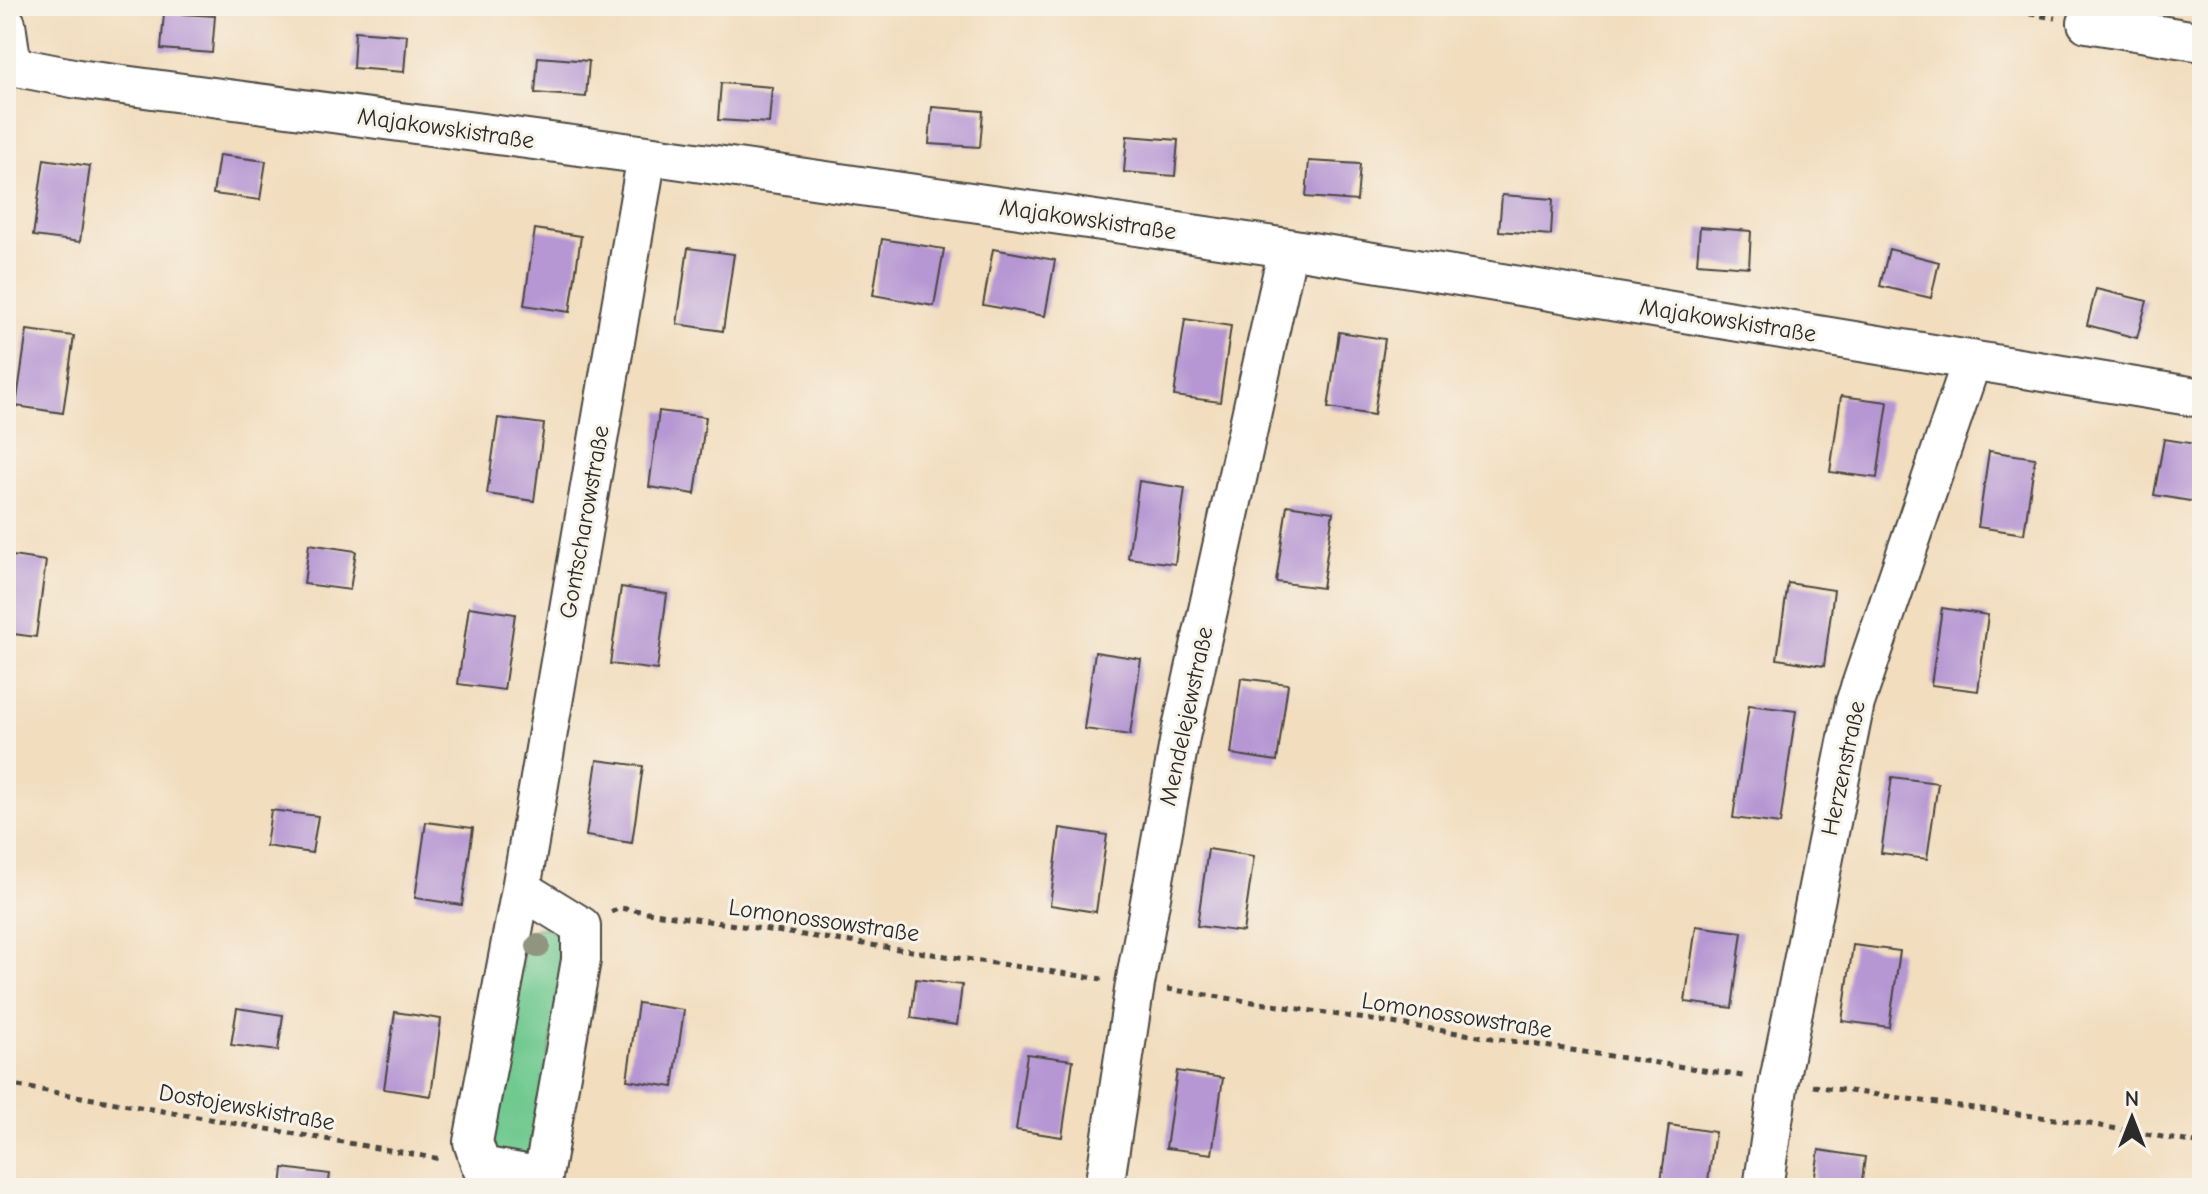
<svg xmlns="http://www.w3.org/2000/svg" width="2208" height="1194" font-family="'Comic Neue',sans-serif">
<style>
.green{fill:#6fc98f;stroke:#4d7a5d;stroke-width:2}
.building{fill:#b697d3}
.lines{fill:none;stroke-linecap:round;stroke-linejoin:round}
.street-casing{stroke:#494641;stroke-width:42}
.path{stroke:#494641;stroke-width:5;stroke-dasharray:6 6;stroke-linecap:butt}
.street{stroke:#fff;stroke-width:38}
.tree{fill:#90957e}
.labels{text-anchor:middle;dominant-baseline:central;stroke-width:6;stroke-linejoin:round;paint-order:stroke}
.street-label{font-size:24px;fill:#2b2b2b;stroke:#f7f3e8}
</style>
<rect width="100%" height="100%" fill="#f7f3e8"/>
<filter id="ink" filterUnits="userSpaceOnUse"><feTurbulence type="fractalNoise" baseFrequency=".0125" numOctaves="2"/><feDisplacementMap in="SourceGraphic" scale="16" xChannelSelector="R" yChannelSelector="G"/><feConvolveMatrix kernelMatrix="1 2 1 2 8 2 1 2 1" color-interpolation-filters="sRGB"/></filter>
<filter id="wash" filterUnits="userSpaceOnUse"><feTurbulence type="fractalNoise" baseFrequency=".006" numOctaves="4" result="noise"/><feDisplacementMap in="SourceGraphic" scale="32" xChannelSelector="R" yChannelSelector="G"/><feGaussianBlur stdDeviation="1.8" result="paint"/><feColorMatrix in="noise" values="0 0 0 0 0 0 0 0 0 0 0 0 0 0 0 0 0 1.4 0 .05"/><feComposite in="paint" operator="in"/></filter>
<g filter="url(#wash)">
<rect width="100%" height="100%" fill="#f2ddbe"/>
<path class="green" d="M537 928H549L562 939 568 953 532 1147 521 1162 503 1159 489 1143 526 934Z"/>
<g id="blocks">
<path class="building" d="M164 13 215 16 212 53 161 49Z
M355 31 407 35 404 72 353 68Z
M538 57 589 61 586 97 535 93Z
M721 83 772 87 769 123 718 120Z
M932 107 983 111 980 147 929 144Z
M1127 136 1178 140 1175 176 1124 172Z
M219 155 266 161 260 200 213 194Z
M44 159 90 166 80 242 33 236Z
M1309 161 1360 164 1357 201 1306 197Z
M1502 195 1553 199 1551 235 1499 231Z
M1700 227 1751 231 1749 267 1697 263Z
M535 229 581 236 570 312 524 305Z
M882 239 944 249 934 306 873 295Z
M688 248 734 254 723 331 677 324Z
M993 249 1055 260 1045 316 983 305Z
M1889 249 1939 262 1931 298 1880 286Z
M2096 289 2147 301 2137 338 2087 325Z
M1185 319 1231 326 1220 402 1174 396Z
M27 330 74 336 63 413 16 406Z
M1339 332 1385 339 1374 415 1328 408Z
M1841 396 1888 402 1877 478 1830 472Z
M659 411 706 417 695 494 649 487Z
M498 418 544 424 534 501 487 494Z
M2164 439 2202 445V503L2154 495Z
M1989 451 2035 458 2024 534 1978 527Z
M1139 481 1185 488 1175 564 1128 558Z
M1287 505 1333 512 1322 588 1276 582Z
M309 544 356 551 350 590 304 584Z
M6 555 46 561 36 637 6 633Z
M1788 583 1834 590 1824 666 1777 659Z
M621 587 667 594 657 670 610 664Z
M469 607 515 614 504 690 458 684Z
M1942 608 1988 615 1978 691 1931 685Z
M1095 652 1141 659 1130 735 1084 729Z
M1241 678 1288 684 1277 761 1231 754Z
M1749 705 1796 711 1780 824 1733 818Z
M597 760 643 766 632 843 586 836Z
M1892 777 1938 783 1927 859 1881 853Z
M271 810 318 816 312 853 266 846Z
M426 822 473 828 462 905 415 898Z
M1060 828 1107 835 1096 912 1050 905Z
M1208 849 1254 856 1243 932 1197 926Z
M1696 926 1742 932 1732 1008 1685 1002Z
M1853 945 1900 951 1889 1027 1842 1021Z
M916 979 962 985 957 1025 911 1018Z
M638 1003 684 1010 673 1087 627 1080Z
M237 1008 283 1015 278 1051 231 1045Z
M395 1012 441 1019 431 1096 384 1089Z
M1027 1054 1073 1060 1062 1137 1016 1130Z
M1177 1071 1223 1078 1212 1154 1166 1148Z
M1669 1125 1715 1132 1707 1188H1660Z
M1819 1150 1865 1157 1861 1188H1813Z
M283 1168 330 1174 328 1188H281Z"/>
</g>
</g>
<g filter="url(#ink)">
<use href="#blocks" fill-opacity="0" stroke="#494641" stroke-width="2"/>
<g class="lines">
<defs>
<path id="street" d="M2087 23 2202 42
M6 24 12 66 78 79 647 155 1288 248 2202 398
M521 889 473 1142 481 1166 543 1177
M541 1188 581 960V926L521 889 647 155
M1104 1188 1135 984 1180 737 1288 248
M1763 1188 1779 1081 1855 703 1972 360"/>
</defs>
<use href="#street" class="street-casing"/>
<path class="path" d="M1982 6 2055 18
M611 912 620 908 1102 979
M1167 989 1743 1076
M6 1084 441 1159
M1813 1086 2084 1123 2202 1144"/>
<use href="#street" class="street"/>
</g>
<circle class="tree" cx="538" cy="946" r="12"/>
</g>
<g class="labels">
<g class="street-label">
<text transform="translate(446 128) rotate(8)">Majakowskistraße</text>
<text transform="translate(1088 219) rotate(8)">Majakowskistraße</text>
<text transform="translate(1728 320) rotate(9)">Majakowskistraße</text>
<text transform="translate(584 522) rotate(-80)">Gontscharowstraße</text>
<text transform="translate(1186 716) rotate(-78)">Mendelejewstraße</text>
<text transform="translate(1843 768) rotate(-78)">Herzenstraße</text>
<text transform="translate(824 920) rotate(8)">Lomonossowstraße</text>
<text transform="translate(1457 1015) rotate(9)">Lomonossowstraße</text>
<text transform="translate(247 1107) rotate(10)">Dostojewskistraße</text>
</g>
</g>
<rect width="2208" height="1194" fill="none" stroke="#f7f3e8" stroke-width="32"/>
<g transform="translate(2132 1118)" stroke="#f7f3e8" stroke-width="6" paint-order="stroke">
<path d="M0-6L14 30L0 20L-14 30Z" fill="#2b2b2b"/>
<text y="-12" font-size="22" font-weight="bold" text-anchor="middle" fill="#2b2b2b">N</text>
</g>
</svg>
